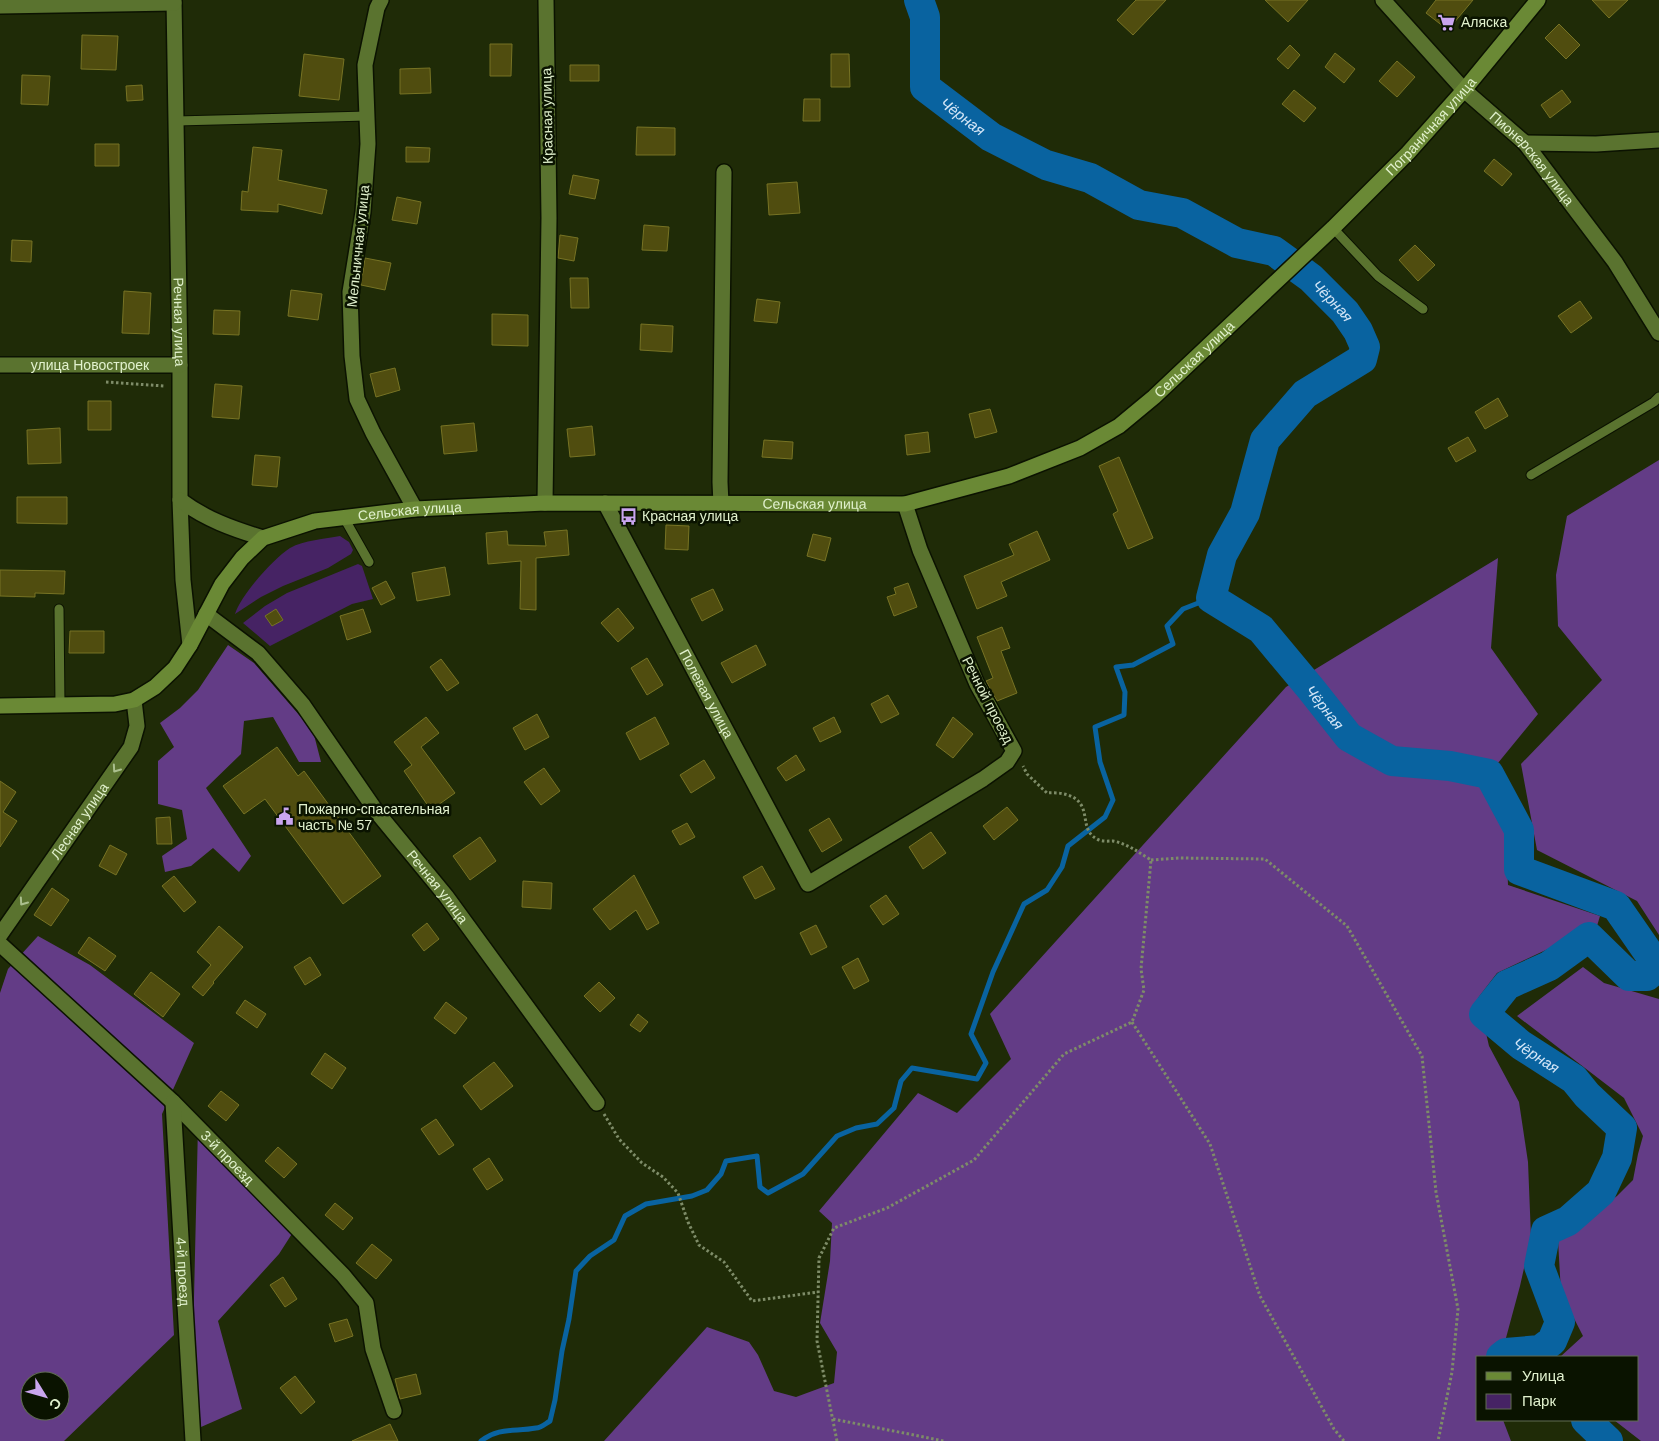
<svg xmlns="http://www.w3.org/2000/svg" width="1659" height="1441" font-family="Helvetica,sans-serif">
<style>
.green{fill:#462364}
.forest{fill:#633c86;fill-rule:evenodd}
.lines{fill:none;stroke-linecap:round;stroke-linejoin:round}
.stream{stroke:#0963a0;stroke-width:5}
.river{stroke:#0963a0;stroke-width:30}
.building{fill:#504d0f;stroke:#777324}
.lane-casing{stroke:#0b1201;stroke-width:11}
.street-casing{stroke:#0b1201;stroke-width:18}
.secondary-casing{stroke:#0b1201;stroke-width:18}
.path{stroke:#7e8c68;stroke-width:3;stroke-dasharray:2.5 2.5;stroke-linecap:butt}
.lane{stroke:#5a732f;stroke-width:9}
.street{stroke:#5a732f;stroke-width:15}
.secondary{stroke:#6a8935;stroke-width:15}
.oneway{stroke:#abbf8e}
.labels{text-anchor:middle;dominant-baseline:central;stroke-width:5;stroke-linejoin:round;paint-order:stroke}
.poi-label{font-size:14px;fill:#e1f1cd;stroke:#0a1300;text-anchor:start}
.street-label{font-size:14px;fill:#e1f1cd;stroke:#0a1300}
.water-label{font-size:15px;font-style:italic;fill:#d4e6f7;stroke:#0a1300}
</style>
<rect width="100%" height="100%" fill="#1f2b07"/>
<path class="green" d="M340 536 349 542 353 550 351 554 328 568 283 586 261 597 235 614C241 595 273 559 290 548 304 540 325 539 340 536Z
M358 564 362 566 373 599 352 604 270 646 243 623 265 606 287 593Z"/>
<path class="forest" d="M1659 460V935L1637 901 1537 850 1521 764 1602 680 1558 626 1556 575 1567 516Z
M1498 558 1491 648 1538 714 1480 785 1506 833 1508 885 1600 916 1597 926 1497 973 1478 998 1489 1046 1519 1102 1528 1162 1531 1237 1520 1286 1503 1349 1502 1357H1478V1420H1503L1511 1441H604L707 1327 749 1342 758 1355 774 1391 796 1397 834 1383 837 1352 820 1323 830 1261 832 1223 819 1211 918 1093 957 1113 1011 1059 990 1014 1286 687Z
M228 645 254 663 313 731 321 762H299L273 717 244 721 241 754 206 788 251 856 239 872 213 848 191 866 165 872 162 856 187 839 182 810 158 804V761L174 747 160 723 180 708 198 690Z
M38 936 90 965 194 1043 162 1114 174 1335 64 1441H0V993L8 969ZM30 1381H60V1411H30Z
M1583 967 1604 983 1659 999V1441H1641L1614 1420H1638V1357H1560L1583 1336 1561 1293 1558 1240 1617 1196 1633 1180 1638 1154 1643 1136 1624 1098 1517 1016Z
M198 1126 295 1229 279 1254 218 1321 242 1409 201 1427 193 1340Z"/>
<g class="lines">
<path class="stream" d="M481 1441C499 1427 515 1432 536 1428 541 1428 545 1424 550 1421L555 1400 562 1351 569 1319 576 1271 590 1256 614 1240 625 1216 646 1204 692 1196 707 1190 721 1174 726 1161 757 1156 760 1187 768 1193 803 1174 837 1136 856 1128 877 1124 894 1108 901 1081 912 1068 977 1079 986 1063 971 1034 993 972 1024 904 1047 890 1062 867 1068 846 1105 817 1113 800 1100 762 1095 727 1124 715 1125 692 1116 667 1133 665 1173 644 1167 626 1183 609 1211 598"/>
<g class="river">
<path id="s1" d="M919 0 925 17V87L991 137 1046 165 1090 178 1139 205 1182 213 1237 243 1274 251 1311 278 1345 312 1358 331 1365 347 1362 359 1305 394 1265 440 1245 513 1222 555 1211 598 1261 629 1311 689 1349 737 1392 761 1450 766 1489 774 1519 830V870L1616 906 1652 958 1655 969 1647 976H1629L1589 937 1549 966 1507 985 1484 1014 1521 1045 1574 1079 1587 1095 1622 1128 1617 1158 1601 1192 1568 1221 1546 1231 1539 1266 1560 1322 1552 1341 1540 1350 1506 1353 1501 1357"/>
<path d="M1586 1420 1608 1441"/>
</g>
</g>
<path class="building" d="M1136 0H1166L1133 35 1117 20Z
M1265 0H1308L1288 22Z
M1436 0H1473L1448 30 1426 13Z
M1592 0H1628L1609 18Z
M1559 24 1580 45 1566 59 1545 38Z
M82 35 118 36 116 70 81 69Z
M490 44H512L511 76H490Z
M1290 45 1300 55 1288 69 1277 59Z
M1335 53 1355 69 1344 83 1325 67Z
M304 54 344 59 339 100 299 96Z
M831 54H849L850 87H831Z
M1397 61 1415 77 1397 97 1379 81Z
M570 65H599V81H570Z
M430 68 431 93 400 94V69Z
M22 75 50 76 48 105 21 104Z
M142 85 143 100 127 101 126 86Z
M1294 90 1316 108 1304 122 1282 104Z
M1562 90 1571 102 1550 118 1541 105Z
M804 99H820V121H803Z
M637 127 675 128V155H636Z
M95 144H119V166H95Z
M253 147 282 150 278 180 327 190 322 214 278 204V212L241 210 242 191 248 192Z
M406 147 430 148 429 162H406Z
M1494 159 1512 174 1502 186 1484 171Z
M573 175 599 180 595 199 569 194Z
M797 182 800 213 769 215 767 184Z
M397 197 421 202 417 224 392 220Z
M644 225 669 227 667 251 642 250Z
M560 235 578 238 574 261 558 258Z
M12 240 32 241 31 262 11 261Z
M1415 245 1435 265 1418 281 1399 260Z
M365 258 391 263 385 290 361 285Z
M570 278H588L589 308H571Z
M291 290 322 294 318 320 288 316Z
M124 291 151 293 149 334 122 333Z
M757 299 780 302 777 323 754 321Z
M1580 301 1592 318 1571 333 1558 316Z
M214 310 240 311 239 335 213 334Z
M492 314 528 315V346L492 345Z
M641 324 673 326 672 352 640 350Z
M395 368 400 390 376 397 370 374Z
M215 384 242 386 239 419 212 417Z
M1498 398 1508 416 1485 429 1475 412Z
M88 401H111V430H88Z
M990 409 997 432 975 438 969 414Z
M474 423 477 451 444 454 441 426Z
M592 426 595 455 570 457 567 429Z
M60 428 61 463 28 464 27 430Z
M928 432 930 452 907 455 905 435Z
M1468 437 1476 451 1456 462 1448 448Z
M764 440 793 442 792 459 762 457Z
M255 455 280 457 277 487 252 485Z
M1119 457 1153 538 1128 549 1113 514 1118 511 1099 466Z
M17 497H67V524L17 523Z
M666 525 689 526 688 550 665 549Z
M567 530 569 555 536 558V610L520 609 521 561 488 564 486 533 507 531 508 545 546 546 544 532Z
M1037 531 1050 560 1001 582 1007 596 977 609 964 576 1014 555 1009 544Z
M813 534 831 538 825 561 807 556Z
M445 567 450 595 417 601 412 573Z
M0 570 65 571 64 594 35 593V597L0 596Z
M386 581 395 598 381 605 372 588Z
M908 583 917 607 894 616 887 597 896 594 894 588Z
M713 589 723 610 702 621 691 599Z
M618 608 634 628 618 642 601 623Z
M276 609 283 620 272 626 265 616Z
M363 609 371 632 347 640 340 616Z
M1002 627 1010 648 1001 651 1017 693 997 701 986 681 993 678 977 637Z
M70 631H104V653H69Z
M756 645 766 665 732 683 721 663Z
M647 658 663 685 647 695 631 668Z
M441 659 459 683 447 691 430 667Z
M888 695 899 714 881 723 871 704Z
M537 714 549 737 525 750 513 728Z
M426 717 439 733 421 747 455 793 431 810 404 771 412 765 394 742Z
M655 717 669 744 640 760 626 733Z
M834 717 841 732 820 742 813 728Z
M953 717 973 734 953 758 936 745Z
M277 747 298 776 304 771 381 876 343 904 265 799 244 814 223 786Z
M796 755 805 770 786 781 777 768Z
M704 760 715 778 691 793 680 775Z
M544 768 560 791 541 805 524 782Z
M0 781 16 792 3 812 17 821 0 847Z
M1007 807 1018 820 994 840 983 826Z
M170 817 172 844H157L156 818Z
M829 818 842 840 822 852 809 830Z
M687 823 695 837 680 845 672 831Z
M931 832 946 853 923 869 909 847Z
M480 837 496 861 470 880 453 856Z
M110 845 127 854 116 875 99 866Z
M762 866 775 889 755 899 743 877Z
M634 875 659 923 647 930 636 910 610 930 593 909Z
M174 876 196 902 184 912 162 886Z
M523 881 552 883 551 909 522 907Z
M52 888 69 900 51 926 34 915Z
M886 895 899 914 883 925 870 906Z
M427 923 439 939 424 951 412 935Z
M816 925 827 947 811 955 800 933Z
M219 926 243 947 213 982 214 983 203 996 192 987 211 965 197 952Z
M89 937 116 956 105 971 78 953Z
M310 957 321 975 305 985 294 967Z
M858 958 869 981 854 989 842 967Z
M151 972 180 994 163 1017 134 994Z
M599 982 615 998 600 1012 584 996Z
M245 1000 266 1014 257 1028 236 1013Z
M446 1002 467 1018 455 1034 434 1018Z
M638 1014 648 1022 640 1032 630 1025Z
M325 1053 346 1068 332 1089 311 1074Z
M494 1062 513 1086 481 1110 463 1086Z
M221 1091 239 1105 226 1121 208 1106Z
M436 1119 454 1145 439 1155 421 1129Z
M278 1147 297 1164 284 1178 265 1161Z
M489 1158 503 1180 487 1190 473 1169Z
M335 1203 353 1218 343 1230 325 1215Z
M372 1244 392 1260 376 1279 356 1263Z
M283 1277 297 1299 285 1307 270 1285Z
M347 1319 353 1336 335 1342 329 1324Z
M416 1374 421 1394 400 1399 395 1379Z
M295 1376 315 1402 301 1414 280 1388Z
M390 1424 398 1441H352Z"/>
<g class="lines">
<defs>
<path id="lane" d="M176 121 367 116
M1333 228 1378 276 1423 309
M1531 475 1654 402 1659 397
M343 516 369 562
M59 609 60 705"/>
<g id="street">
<path id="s2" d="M174 0 180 365V500L183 580 190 645"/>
<path d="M381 0 377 8 365 65 368 144 363 212 350 292 352 356 357 399 373 433 415 509"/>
<path id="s3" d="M1383 0 1464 90 1525 143 1615 262 1659 333"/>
<path d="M0 6 174 3"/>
<path d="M1525 143 1596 144 1659 140"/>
<path id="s4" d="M0 365H180"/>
<path d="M180 500C205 519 233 529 263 538"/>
<path d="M545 503 549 218 546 0"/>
<path id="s5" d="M605 503 808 884 983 779 1007 762 1014 751 977 684 920 550 905 504"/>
<path d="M721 504 720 482 724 172"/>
<path id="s6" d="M206 614 258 653 303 705 376 811 446 896 597 1103"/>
<path id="s7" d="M0 935 131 747 137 726 134 700"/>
<path id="s8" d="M0 944 173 1102 343 1275 366 1303 373 1349 394 1411"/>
<path id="s9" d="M173 1102 193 1441"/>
</g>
<g id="secondary">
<path id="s10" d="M0 706 115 704 134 700 155 687 175 668 190 645 222 584 242 558 263 538 315 521 415 509 545 503 905 504 1009 476 1080 448 1119 426 1154 397 1333 228 1408 153 1464 90 1538 0"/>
</g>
</defs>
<use href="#lane" class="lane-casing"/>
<use href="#street" class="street-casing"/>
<use href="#secondary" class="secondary-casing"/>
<path class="path" d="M106 382 164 386
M1151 860 1179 858 1265 859 1347 926 1422 1056 1436 1192 1458 1309 1452 1372 1438 1441
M1132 1022 1210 1144 1260 1296 1334 1429 1344 1441
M604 1114 619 1139 642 1163 663 1177 678 1193 688 1222 699 1245 724 1262 752 1301 818 1292
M833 1419 944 1441
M837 1441 817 1341 819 1258 834 1228 887 1208 974 1160 1064 1054 1132 1022 1144 990 1141 969 1151 860C1138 852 1128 844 1113 841 1108 841 1102 842 1097 839 1084 832 1087 820 1083 809 1078 794 1060 792 1047 793L1027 774 1023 766"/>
<use href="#lane" class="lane"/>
<use href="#street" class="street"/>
<use href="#secondary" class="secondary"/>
</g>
<defs><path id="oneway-chevron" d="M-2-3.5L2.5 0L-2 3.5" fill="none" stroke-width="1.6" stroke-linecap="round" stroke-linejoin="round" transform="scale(1.25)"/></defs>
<g class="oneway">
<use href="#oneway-chevron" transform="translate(116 769) rotate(125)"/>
<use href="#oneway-chevron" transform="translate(23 902) rotate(125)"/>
</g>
<defs>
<symbol id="supermarket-bare" viewBox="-9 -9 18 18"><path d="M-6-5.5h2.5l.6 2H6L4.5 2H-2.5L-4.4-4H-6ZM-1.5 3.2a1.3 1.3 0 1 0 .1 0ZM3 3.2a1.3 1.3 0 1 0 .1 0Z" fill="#c9a5ee" stroke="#0a1300" stroke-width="2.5" paint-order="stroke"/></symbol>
<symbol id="bus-bare" viewBox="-9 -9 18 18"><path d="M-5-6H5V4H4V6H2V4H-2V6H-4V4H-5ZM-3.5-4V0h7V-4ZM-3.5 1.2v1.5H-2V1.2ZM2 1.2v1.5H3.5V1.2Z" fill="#c9a5ee" stroke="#0a1300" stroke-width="2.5" paint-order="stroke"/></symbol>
<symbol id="civic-bare" viewBox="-9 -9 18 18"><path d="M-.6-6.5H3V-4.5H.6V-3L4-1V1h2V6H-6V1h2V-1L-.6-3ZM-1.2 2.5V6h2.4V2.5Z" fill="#c9a5ee" stroke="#0a1300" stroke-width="2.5" paint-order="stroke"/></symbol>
</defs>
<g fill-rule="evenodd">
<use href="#supermarket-bare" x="1434" y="10" width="25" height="25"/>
<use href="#bus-bare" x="616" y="504" width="25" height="25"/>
<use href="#civic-bare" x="272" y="804" width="25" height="25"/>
</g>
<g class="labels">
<g class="poi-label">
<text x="1461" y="22">Аляска</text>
<text x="642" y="516">Красная улица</text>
<text x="298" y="809">Пожарно-спасательная<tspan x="298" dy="16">часть № 57</tspan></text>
</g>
<g class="street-label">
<text transform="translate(547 116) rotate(-91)">Красная улица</text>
<text stroke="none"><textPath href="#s10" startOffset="1652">Пограничная улица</textPath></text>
<text stroke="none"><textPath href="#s3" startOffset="218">Пионерская улица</textPath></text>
<text transform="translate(358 246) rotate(-84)">Мельничная улица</text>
<text stroke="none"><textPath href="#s2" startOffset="322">Речная улица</textPath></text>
<text stroke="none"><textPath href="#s10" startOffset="1320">Сельская улица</textPath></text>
<text stroke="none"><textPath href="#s4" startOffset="90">улица Новостроек</textPath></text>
<text stroke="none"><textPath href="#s10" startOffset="900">Сельская улица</textPath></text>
<text stroke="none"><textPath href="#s10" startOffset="495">Сельская улица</textPath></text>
<text stroke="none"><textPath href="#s5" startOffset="216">Полевая улица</textPath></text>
<text transform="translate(988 700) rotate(63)">Речной проезд</text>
<text stroke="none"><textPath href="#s7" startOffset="139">Лесная улица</textPath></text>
<text stroke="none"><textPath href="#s6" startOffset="360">Речная улица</textPath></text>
<text stroke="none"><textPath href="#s8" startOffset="312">3-й проезд</textPath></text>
<text stroke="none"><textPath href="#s9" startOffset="170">4-й проезд</textPath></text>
</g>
<g class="water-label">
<text stroke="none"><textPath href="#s1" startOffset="136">Чёрная</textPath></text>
<text stroke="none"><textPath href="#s1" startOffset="556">Чёрная</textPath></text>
<text stroke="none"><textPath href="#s1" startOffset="1081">Чёрная</textPath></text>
<text stroke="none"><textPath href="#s1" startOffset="1832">Чёрная</textPath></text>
</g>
</g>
<rect x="1476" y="1356" width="162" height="65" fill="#0a1300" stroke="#606c52"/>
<rect x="1486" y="1372" width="25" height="8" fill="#6a8935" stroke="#606c52"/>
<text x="1522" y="1381" font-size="15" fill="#e1f1cd">Улица</text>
<rect x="1486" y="1394" width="25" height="15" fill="#462364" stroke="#606c52"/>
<text x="1522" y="1406" font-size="15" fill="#e1f1cd">Парк</text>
<g transform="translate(45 1396) rotate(127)"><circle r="24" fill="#0a1300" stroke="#606c52"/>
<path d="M0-4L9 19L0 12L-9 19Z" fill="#c9a5ee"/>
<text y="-8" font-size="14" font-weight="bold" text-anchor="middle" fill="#e1f1cd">С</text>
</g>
</svg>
